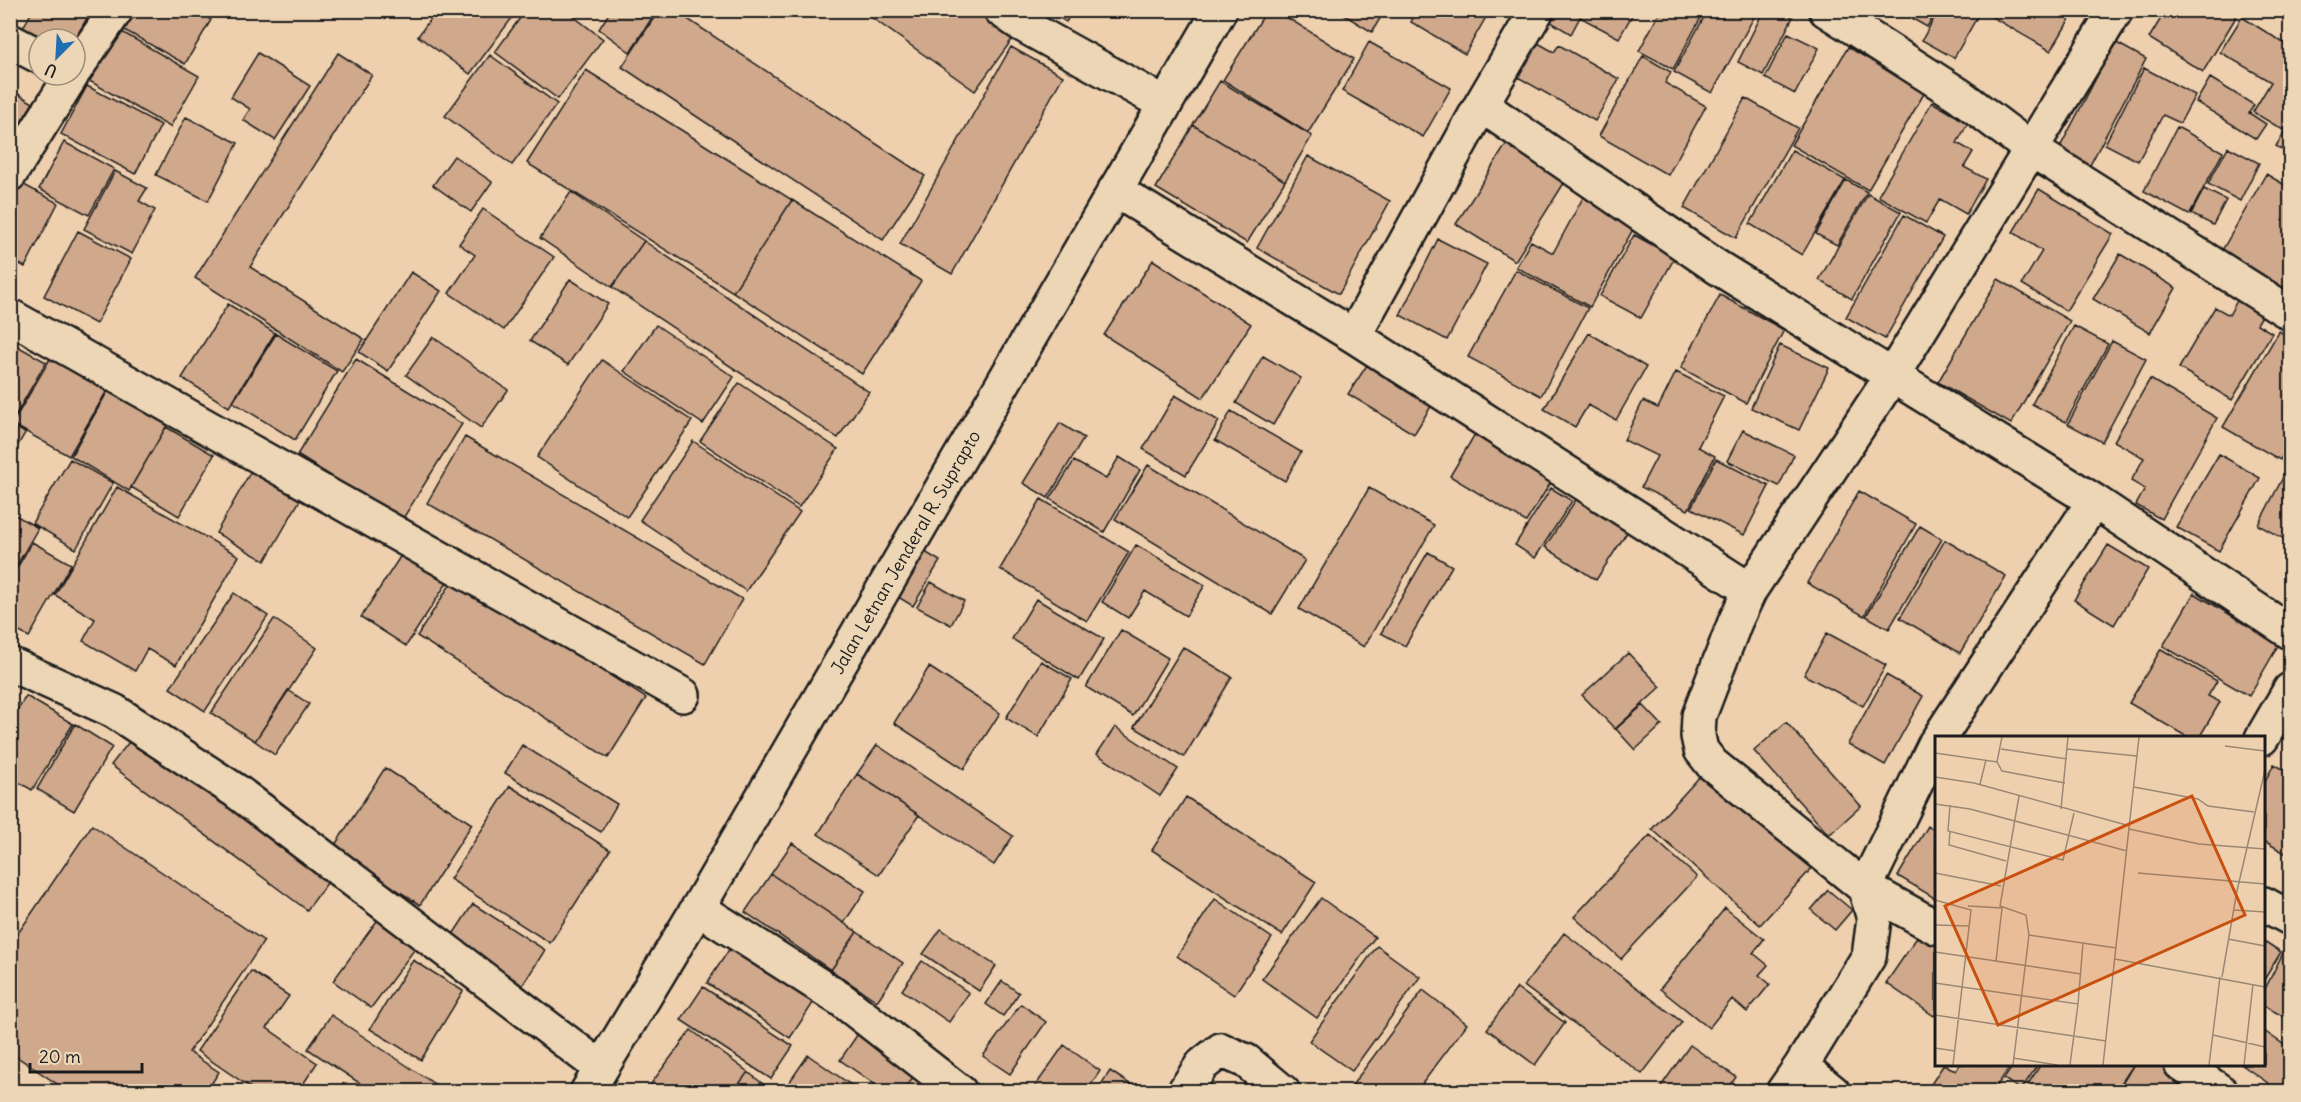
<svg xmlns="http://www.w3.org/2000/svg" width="2301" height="1102" font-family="Delius,sans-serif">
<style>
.building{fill:#d0a88c;stroke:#1c1c1c;stroke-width:1.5}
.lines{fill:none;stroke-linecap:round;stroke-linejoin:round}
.minor-casing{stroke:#1c1c1c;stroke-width:38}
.major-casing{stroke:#1c1c1c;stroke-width:38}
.minor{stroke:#ecd6b5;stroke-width:33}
.major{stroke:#ecd6b5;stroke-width:33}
.labels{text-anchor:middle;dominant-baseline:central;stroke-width:6;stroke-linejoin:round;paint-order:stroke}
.street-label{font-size:18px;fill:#1c1c1c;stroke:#ecd6b5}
.inset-road{fill:none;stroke:#9a8874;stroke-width:1.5}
.view{fill:#c9500e;fill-opacity:0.15;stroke:#c9500e;stroke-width:3}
.inset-edge{fill:none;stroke:#1c1c1c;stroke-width:3}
</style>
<rect width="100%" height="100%" fill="#eed0af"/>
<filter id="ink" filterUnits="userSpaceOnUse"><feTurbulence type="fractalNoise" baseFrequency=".0167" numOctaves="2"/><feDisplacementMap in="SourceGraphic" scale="12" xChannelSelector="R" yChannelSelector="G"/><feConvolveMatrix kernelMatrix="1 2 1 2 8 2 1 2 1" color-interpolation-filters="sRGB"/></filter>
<g filter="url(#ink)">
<path class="building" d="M33 10H75L87 18 75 39 17 38Z
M129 10H195L211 20 185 64 119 27Z
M437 10H518L470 74 418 36Z
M526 10H565L603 39 558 99 495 52Z
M611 10H657L630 52 599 29Z
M659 10H674L925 176 883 240 622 67Z
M861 10H982L1016 34 975 91Z
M1048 10H1073L1066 22Z
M1267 10H1275L1354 59 1308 133 1223 80Z
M1336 10H1385L1372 32Z
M1417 10H1490L1465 54 1411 22Z
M1557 10H1635L1619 38 1580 17 1571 34 1551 22Z
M1661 10H1705L1673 69 1639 51Z
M1708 10H1758L1712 93 1674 72Z
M1764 10H1779L1793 17 1763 75 1738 62Z
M1897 10H1937L1927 27Z
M1939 10H1981L1954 58 1922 40Z
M1987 10H2072L2074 12 2051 51 1985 13Z
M2166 10H2237L2239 12 2203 72 2149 38Z
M2242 17 2290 47V117L2283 130 2253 112 2271 82 2220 52Z
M115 28 199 76 170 127 86 79Z
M1788 33 1819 48 1795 94 1765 78Z
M1369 42 1451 88 1423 137 1342 91Z
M1536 42 1554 52 1559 45 1619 79 1595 121 1516 76Z
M2115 42 2146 59 2089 167 2058 151Z
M1011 47 1063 76 952 274 900 244Z
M1848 47 1925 92 1868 190 1791 145Z
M258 53 310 86 275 140 243 120 250 109 231 97Z
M338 53 372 75 250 267 364 339 342 372 195 278Z
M490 55 557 104 512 165 445 116Z
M1643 56 1671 72 1665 83 1706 106 1668 175 1599 136Z
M2144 68 2195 95 2180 123 2163 115 2138 161 2105 144Z
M586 70 792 200 733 292 527 163Z
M2210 78 2254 105 2249 113 2266 124 2256 139 2196 102Z
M1220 81 1312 136 1285 181 1193 125Z
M87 86 161 125 135 174 61 134Z
M10 89 33 103 10 140Z
M1745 98 1798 128 1736 238 1684 208Z
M1932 102 1968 123 1957 143 1973 152 1964 167 1986 179 1966 214 1940 199 1926 223 1878 196Z
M186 117 238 143 208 201 156 175Z
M2290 123V155L2276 146Z
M1193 125 1285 181 1247 243 1156 188Z
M2177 127 2223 152 2189 215 2144 191Z
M64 142 114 169 89 215 39 189Z
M1507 143 1566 180 1515 261 1456 224Z
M2228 147 2259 163 2240 201 2208 184Z
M1792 150 1845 180 1802 255 1750 224Z
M454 156 492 182 471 212 433 185Z
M1308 156 1390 201 1339 294 1257 248Z
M115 171 147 188 139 201 155 210 132 254 84 229Z
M2266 174 2290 188V288L2287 294 2220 254Z
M11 178 58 203 25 267 10 259Z
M1846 180 1867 192 1837 245 1816 234Z
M2039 189 2113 234 2066 311 2022 284 2042 251 2013 232Z
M2204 189 2226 200 2213 225 2191 214Z
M571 192 644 241 612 287 540 238Z
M1585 194 1637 222 1590 307 1516 267 1531 241 1553 253Z
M1868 194 1901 212 1852 299 1819 280Z
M792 200 921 281 862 374 733 292Z
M483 209 554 257 504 330 449 293 475 255 459 244Z
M1904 215 1943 237 1885 339 1846 317Z
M78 231 131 259 96 324 44 296Z
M1634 235 1675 257 1641 318 1600 296Z
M1438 239 1487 264 1447 340 1400 315Z
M644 241 869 392 838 438 612 287Z
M2120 254 2176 288 2150 333 2093 299Z
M1153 260 1251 324 1203 398 1104 335Z
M1516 270 1588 308 1541 396 1468 357Z
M411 272 441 291 388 371 359 352Z
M570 279 608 304 568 365 530 341Z
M1998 279 2070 321 2011 424 1938 382Z
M1720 295 1784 330 1746 403 1681 368Z
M2238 299 2263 314 2257 324 2272 333 2232 400 2179 368 2215 307 2229 315Z
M228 304 275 333 229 407 182 378Z
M656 325 734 377 703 424 624 371Z
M2074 326 2108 344 2066 422 2032 404Z
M2279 331 2290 338V441L2280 460 2223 427Z
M1589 333 1646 367 1616 420 1588 405 1575 427 1544 409Z
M276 334 337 371 295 440 233 402Z
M433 337 508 390 481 428 406 375Z
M2112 341 2146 359 2102 442 2068 424Z
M10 342 46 362 12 421 10 420Z
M1780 345 1829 368 1799 430 1751 408Z
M1263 356 1301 378 1273 425 1236 403Z
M51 357 108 389 69 456 12 424Z
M356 359 462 424 402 520 297 455Z
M1371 359 1435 400 1414 434 1348 394Z
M602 360 692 421 627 517 537 457Z
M1676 372 1724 396 1698 447 1715 456 1688 510 1641 487 1657 456 1624 440 1643 401 1658 408Z
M2150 379 2217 418 2161 519 2136 505 2145 489 2131 481 2144 458 2114 441Z
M739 383 838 449 799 507 700 441Z
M108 391 167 425 129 491 71 456Z
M1175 395 1219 421 1186 475 1143 449Z
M1231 411 1301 452 1285 481 1215 440Z
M1060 423 1084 438 1048 498 1023 483Z
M10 424 25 433 10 459Z
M166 427 214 455 179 516 131 487Z
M1478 429 1555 476 1526 522 1450 476Z
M1743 430 1794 455 1779 486 1727 461Z
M465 437 742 599 705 664 427 503Z
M693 441 800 512 746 591 640 520Z
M2219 454 2260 478 2219 551 2176 527Z
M1119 457 1140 470 1104 532 1050 499 1074 461 1106 479Z
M70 459 113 483 76 549 32 523Z
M1716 459 1769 486 1744 535 1691 508Z
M2290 464V542L2258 525Z
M1148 465 1305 560 1272 614 1115 519Z
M251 471 300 500 265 561 216 533Z
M117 487 239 556 176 665 147 649 135 671 83 641 95 619 55 595Z
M1369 488 1434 525 1364 647 1299 609Z
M1551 488 1572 501 1535 558 1515 545Z
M1859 491 1916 524 1864 616 1807 583Z
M1577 498 1628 531 1596 580 1545 547Z
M1041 499 1129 552 1087 621 1000 569Z
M10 512 38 528 10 577Z
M1920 526 1942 539 1889 629 1866 616Z
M1945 540 2006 576 1960 653 1900 618Z
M32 542 71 564 29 637 10 627V580Z
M912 544 940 561 913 606 885 589Z
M1136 545 1205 585 1186 616 1145 591 1128 618 1102 602Z
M2108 545 2148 569 2114 625 2074 600Z
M405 549 450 578 406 646 361 617Z
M1428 552 1452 566 1405 646 1381 633Z
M455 577 646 698 608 758 417 636Z
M931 582 964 601 951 625 917 607Z
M234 593 268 616 205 711 170 688Z
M2194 593 2279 644 2249 696 2163 646Z
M1036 599 1104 639 1079 680 1012 639Z
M274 619 317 648 255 741 211 713Z
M1121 630 1168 658 1133 716 1086 687Z
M1827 633 1886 665 1863 706 1804 675Z
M1183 647 1232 677 1184 757 1134 727Z
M2161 649 2217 681 2208 696 2220 702 2199 738H2189L2129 703Z
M1628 653 1661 687 1615 729 1582 695Z
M1041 661 1072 679 1038 737 1006 718Z
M929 667 1000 713 964 769 894 723Z
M1886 675 1923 696 1885 765 1848 744Z
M288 690 309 704 275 755 255 741Z
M26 696 73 724 32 790 10 777V722Z
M1643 705 1662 725 1635 750 1616 729Z
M1786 722 1861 806 1829 835 1754 751Z
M75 724 112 747 74 811 37 789Z
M1115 727 1178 769 1160 796 1097 754Z
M136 733 331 878 307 910 111 765Z
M522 745 617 804 601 832 505 773Z
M877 745 1013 836 994 865 857 774Z
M2274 764 2290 773V856L2264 841V783Z
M385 768 472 824 420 905 333 848Z
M1704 772 1812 868 1760 925 1652 829Z
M857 774 919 815 879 875 818 834Z
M510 786 610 850 550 943 450 879Z
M1186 797 1316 882 1282 935 1152 850Z
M92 825 264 941 189 1052 219 1072 206 1092H69L10 1052V945Z
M1928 826 1936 832V899L1898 876Z
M1650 835 1697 877 1621 959 1574 917Z
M792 843 865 891 844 923 771 874Z
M771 874 857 932 831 970 745 912Z
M1828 890 1852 910 1835 930 1811 910Z
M1321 898 1375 937 1317 1018 1262 979Z
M1215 899 1272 938 1234 995 1177 956Z
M473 904 545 950 521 988 448 942Z
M1725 908 1764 939 1753 953 1768 965 1759 975 1770 984 1747 1012 1732 999 1709 1028 1660 989Z
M379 918 417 946 371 1008 333 981Z
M941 929 996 966 979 991 923 954Z
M857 932 903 963 877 1001 831 970Z
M1564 933 1682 1022 1642 1074 1524 986Z
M1920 933 1936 944V1013L1934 1016 1886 983Z
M738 936 821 991 790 1038 707 983Z
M2290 939V1020L2264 1006V991Z
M2264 941 2281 952 2264 980Z
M1377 946 1420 977 1352 1071 1309 1041Z
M413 960 463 991 421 1060 370 1029Z
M922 961 969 993 949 1022 902 990Z
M251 971 289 996 267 1028 317 1063 298 1092H257L197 1051Z
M1002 981 1019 993 1003 1016 986 1004Z
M703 987 793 1046 771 1079 681 1020Z
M1517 988 1565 1023 1535 1065 1487 1029Z
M1423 990 1467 1024 1416 1092H1347Z
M1021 1004 1046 1022 1010 1074 983 1056Z
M331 1015 445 1091 444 1092H373L308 1049Z
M862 1028 920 1067 903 1092H886L840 1060Z
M691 1030 748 1072 733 1092H645Z
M2264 1031 2290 1049V1092H2281L2242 1065 2264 1064Z
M1064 1045 1100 1071 1086 1092H1031Z
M1690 1045 1736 1077 1726 1092H1657Z
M808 1055 861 1092 784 1090Z
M1944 1064 1956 1071 1960 1064 2011 1065 1993 1092H1926Z
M2014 1064 2037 1066 2021 1090 2004 1079Z
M2041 1064H2134L2116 1091 2106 1084 2101 1092H2039L2028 1084Z
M2134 1064H2161L2186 1082 2180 1092H2117Z
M1110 1071 1142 1092H1096Z
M748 1072 773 1092H733Z"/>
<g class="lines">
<defs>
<path id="minor" d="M1001 10 1021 24 1165 104
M1826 10 1959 95 2032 150 2290 313
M10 41 39 56
M75 70 116 10
M1481 105 1717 267 2094 501 1939 738
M10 174 72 75
M1115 190 1354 336 1750 590 1735 622 1699 716 1698 736 1701 750 1712 764 1865 888 1874 919 1869 956 1801 1066 1783 1092
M10 316 683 695
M1354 336 1481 105 1537 10
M2094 501 2290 632
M1750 590 1892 376 2116 10
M10 664 114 711 236 791 601 1068
M2262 738 2290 690
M1936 742 1865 888 1936 927
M2264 904 2290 918
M698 908 842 1000 960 1092
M2181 1064 2221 1092
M1801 1066 1833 1092
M1184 1092 1202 1065 1221 1050 1246 1061 1283 1092"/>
<g id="major">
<path id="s1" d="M587 1092 698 908 1220 10"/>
</g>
</defs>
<use href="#minor" class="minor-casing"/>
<use href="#major" class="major-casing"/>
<use href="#minor" class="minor"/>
<use href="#major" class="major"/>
</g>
</g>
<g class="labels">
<g class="street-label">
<text stroke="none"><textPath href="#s1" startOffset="627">Jalan Letnan Jenderal R. Suprapto</textPath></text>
</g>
</g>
<g transform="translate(1935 736)">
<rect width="330" height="330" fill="#eed0af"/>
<path class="inset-road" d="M290 10 330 15M66 13 132 23M132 13 202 20M0 17 62 26 67 1M62 26 67 35 130 47M0 41 39 47 195 90M45 48 51 24M199 51 263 63 273 70 319 76M84 60 65 170 91 179 94 199 181 212M0 68 35 73 192 115M15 69 13 95 128 124 139 77M126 73 133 1M194 93 264 108 330 113M15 95 14 109 71 125M0 137 66 150M203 137 330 148M0 164 36 174 18 329M33 170 67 172 61 225 146 238M299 174 330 176M0 189 34 190M293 203 330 210M0 216 61 225M180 223 330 251M287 241 302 155 330 34M0 247 143 268 148 207M0 279 171 305M278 299 330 311M0 312 20 315M78 322 122 329M78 329 94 199M135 329 143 268M168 329 204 1M274 329 285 241M309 329 318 248"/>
<path class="view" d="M257 60 310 179 63 289 10 170Z"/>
<rect width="330" height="330" class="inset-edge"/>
</g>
<rect width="2301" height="1102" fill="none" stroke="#ecd6b5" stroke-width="36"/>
<rect x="18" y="18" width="2265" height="1066" fill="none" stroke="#1c1c1c" stroke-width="2" filter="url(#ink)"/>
<g transform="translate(57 57) rotate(204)"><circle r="28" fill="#ecd6b5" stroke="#998c78" stroke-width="1.5"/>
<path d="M0-4.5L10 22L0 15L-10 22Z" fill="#1f6fb2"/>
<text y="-9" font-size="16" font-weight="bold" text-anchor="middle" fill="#1c1c1c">U</text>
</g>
<path d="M30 1063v9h112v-9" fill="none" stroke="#1c1c1c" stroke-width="3"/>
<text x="39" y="1063" font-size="18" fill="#1c1c1c" stroke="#ecd6b5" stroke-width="4.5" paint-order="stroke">20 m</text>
</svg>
